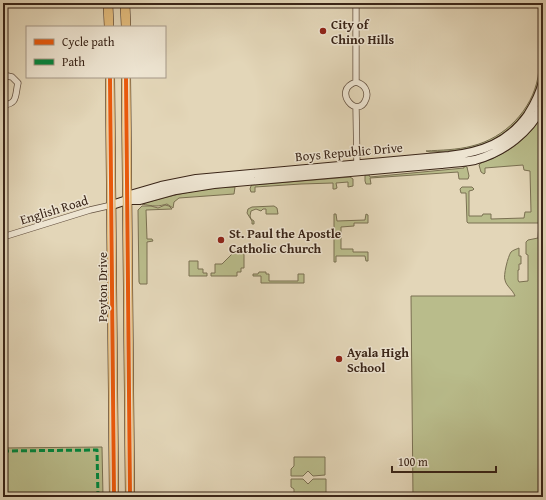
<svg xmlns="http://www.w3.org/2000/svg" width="546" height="500" font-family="'Gentium Book Plus',serif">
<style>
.green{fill:#b9bc8b;stroke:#7a7052}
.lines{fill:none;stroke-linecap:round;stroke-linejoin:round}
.street-casing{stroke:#645140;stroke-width:7}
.secondary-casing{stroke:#3a2518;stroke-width:10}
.primary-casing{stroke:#3a2518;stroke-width:10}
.street{stroke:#ede4d1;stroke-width:5.5}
.secondary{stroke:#ede4d1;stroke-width:8}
.primary{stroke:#e2bb7c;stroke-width:9}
.quiet{stroke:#00873e;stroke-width:3;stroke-dasharray:6 3;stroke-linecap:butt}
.cycleway-casing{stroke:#ede4d1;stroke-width:6}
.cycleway{stroke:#e8590c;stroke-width:4}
.poi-dot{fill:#8f2418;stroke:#ede4d1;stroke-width:1.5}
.labels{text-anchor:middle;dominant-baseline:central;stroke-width:3;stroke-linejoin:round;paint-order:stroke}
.poi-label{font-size:13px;font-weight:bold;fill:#3a2518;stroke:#ede4d1;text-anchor:start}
.street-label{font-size:13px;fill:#3a2518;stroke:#ede4d1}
</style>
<rect width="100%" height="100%" fill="#e3d6b8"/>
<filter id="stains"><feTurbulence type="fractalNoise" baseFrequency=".005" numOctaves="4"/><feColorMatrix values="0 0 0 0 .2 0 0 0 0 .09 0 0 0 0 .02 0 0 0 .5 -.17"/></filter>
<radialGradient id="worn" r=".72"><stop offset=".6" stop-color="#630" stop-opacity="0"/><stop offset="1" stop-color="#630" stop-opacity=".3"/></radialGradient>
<path class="green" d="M539 3H541C541 18 541 34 541 49 541 57 541 65 540 73 535 107 511 136 478 146 462 151 446 151 430 152L426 151C441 150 457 150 472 146 505 138 532 110 538 77 540 66 539 56 539 46 539 32 539 17 539 3Z
M543 114V497H542L539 340V497H413L411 296H515C513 290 506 286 505 280 503 276 508 256 511 252 513 250 517 249 519 248V256H521V264H519V270H518V280L519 282 528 281V255L526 254V242L528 240 538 238 539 223H468L467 222 466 193H461L460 189 462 187H472L474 189 473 190 469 191V216H482L483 214H491V219L524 218 525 212H531L530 171 524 170 523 165 485 168V173L484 174 481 172 479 165 481 163C510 152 526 141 543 114Z
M464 166 467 167 469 176 468 179H459L458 172 370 178 371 184H366L365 181V175H369L370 177 464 168Z
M350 177 353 179V186L348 187V182L336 183 337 188 335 189H333V183L301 184 255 187V192H251L250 189 251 186 252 185Z
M225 187H235L234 194 179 198 174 202 173 208 167 204C163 205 160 206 156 206 152 206 146 205 142 204 170 195 197 190 225 187Z
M165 205 169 206 172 209 146 210 147 239H152L153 241 147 242V284H140L139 282 138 210 142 206H151L158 208Z
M274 206 277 208 278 214H266V209H263L261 211 256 209 251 211 250 216 251 219 254 221V224H252V221L247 213 248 209 252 207Z
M334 214H336L337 221 365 220 366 214 368 215V223H354V226L341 227V249H353V252H368V261H366L365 256H336V262H334Z
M238 248H244V268H241V272H237V276H211V273H215V264H222Z
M189 261H198V269H203V273H207V276H189Z
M259 272H266V274H269V281H298V274H304V283H261V276H253V274H258Z
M102 447 103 497H3V448Z
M294 457H325V475L313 476 308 471 303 476H291V469L294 466Z
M291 479H303L308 484 313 479H326V497H294V489L291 487Z"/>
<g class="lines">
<defs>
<path id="street" d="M3 75 12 77 18 83C15 95 18 104 3 105
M356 82V3
M356 82C364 84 369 91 366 99 358 121 331 90 356 82Z
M356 107 357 166
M3 237 90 210 112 205"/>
<path id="secondary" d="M127 200 130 195 161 186 196 179 449 156C482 152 508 143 528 115 535 104 540 94 543 82
M112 205 127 200H140L176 190 214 184 441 164C452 163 464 162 475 160 504 152 530 132 543 105"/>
<path id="primary" d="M108 3 109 27
M125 3 126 27
M110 77 114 497
M126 77 130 497"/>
</defs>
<use href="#street" class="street-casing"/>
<use href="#secondary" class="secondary-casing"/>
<use href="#primary" class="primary-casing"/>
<use href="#street" class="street"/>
<use href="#secondary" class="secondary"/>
<use href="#primary" class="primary"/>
<path class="quiet" d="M3 451 97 450 98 497"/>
<defs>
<path id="cycleway" d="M110 77 114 497
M126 77 130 497"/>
</defs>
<use href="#cycleway" class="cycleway-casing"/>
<use href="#cycleway" class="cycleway"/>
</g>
<g class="poi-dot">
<circle cx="323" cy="31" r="4"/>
<circle cx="221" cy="240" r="4"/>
<circle cx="339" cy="359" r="4"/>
</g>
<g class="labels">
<g class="poi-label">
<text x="331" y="24">City of<tspan x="331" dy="15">Chino Hills</tspan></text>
<text x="229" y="233">St. Paul the Apostle<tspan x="229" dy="15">Catholic Church</tspan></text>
<text x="347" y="352">Ayala High<tspan x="347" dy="15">School</tspan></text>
</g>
<g class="street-label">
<text transform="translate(349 152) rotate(-5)">Boys Republic Drive</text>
<text transform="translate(54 210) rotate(-17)">English Road</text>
<text transform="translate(102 287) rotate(-90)">Peyton Drive</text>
</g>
</g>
<rect width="546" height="500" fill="none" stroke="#e3d6b8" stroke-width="16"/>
<rect x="4" y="4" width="538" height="492" fill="none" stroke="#3a2518" stroke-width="2"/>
<rect x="8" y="8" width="530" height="484" fill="none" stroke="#3a2518"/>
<rect x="26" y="26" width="140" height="52" fill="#ede4d1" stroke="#a59887"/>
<rect x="34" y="39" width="20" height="6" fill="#e8590c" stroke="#a59887"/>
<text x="62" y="46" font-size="12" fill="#3a2518">Cycle path</text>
<rect x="34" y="59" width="20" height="6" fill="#00873e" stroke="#a59887"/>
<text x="62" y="66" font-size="12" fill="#3a2518">Path</text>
<path d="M392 466v6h104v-6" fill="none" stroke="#3a2518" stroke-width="2"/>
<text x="398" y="466" font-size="12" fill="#3a2518" stroke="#ede4d1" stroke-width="3" paint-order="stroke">100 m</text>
<rect width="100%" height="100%" filter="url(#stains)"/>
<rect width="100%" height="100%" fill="url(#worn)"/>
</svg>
